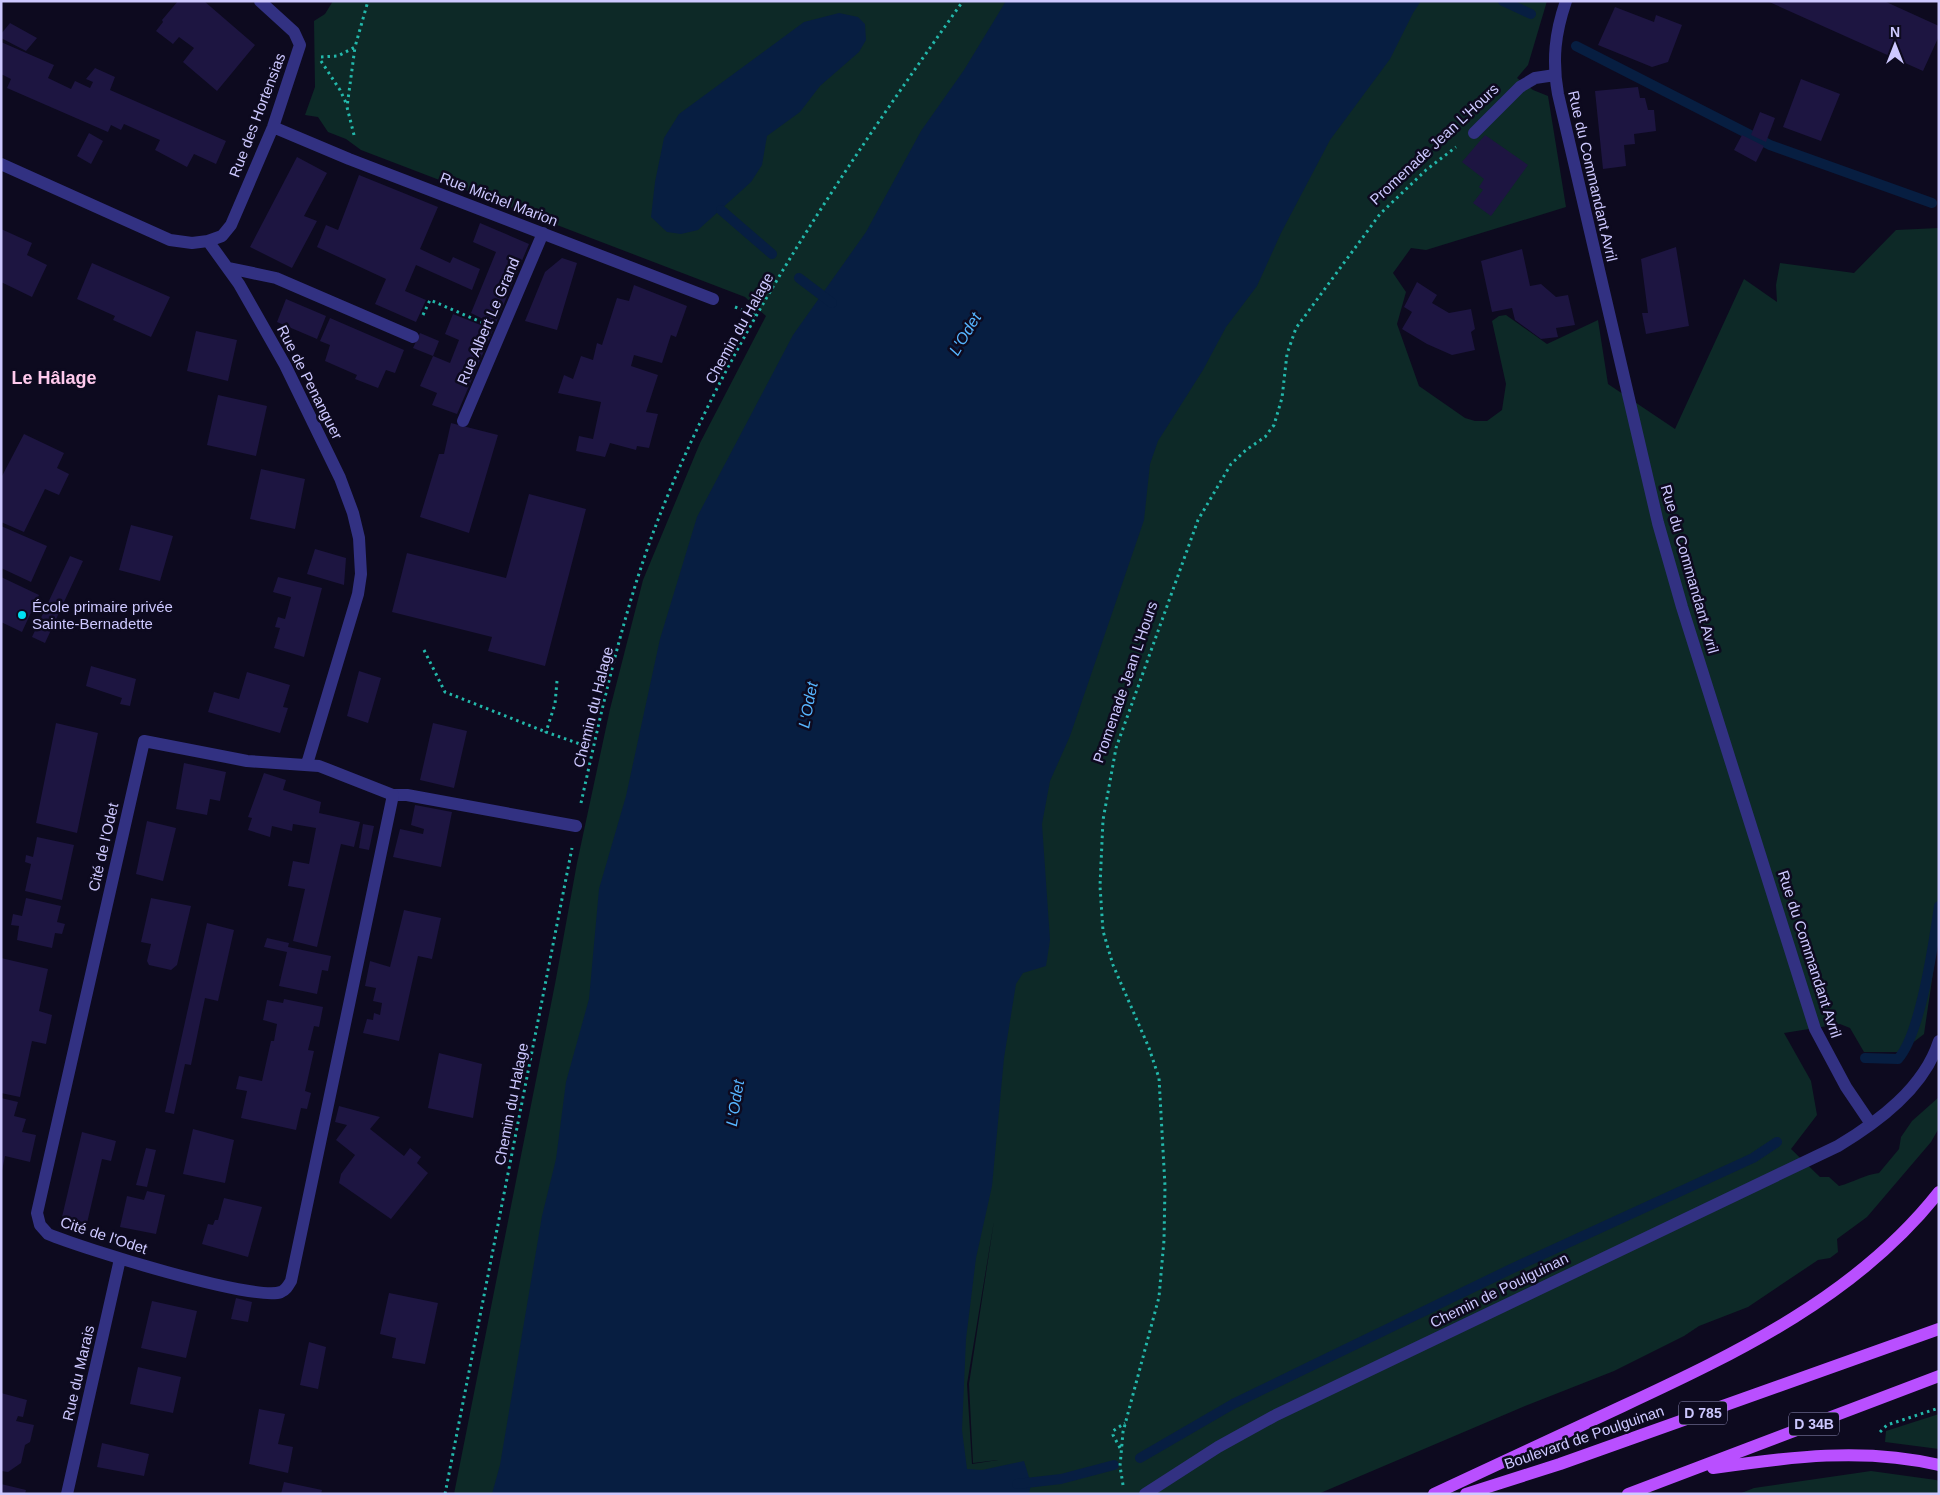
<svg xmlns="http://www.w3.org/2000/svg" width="1940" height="1495" font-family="Helvetica,sans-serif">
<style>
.green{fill:#0d2927;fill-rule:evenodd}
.water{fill:#071e41}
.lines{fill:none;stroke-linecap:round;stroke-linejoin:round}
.stream{stroke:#071e41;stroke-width:10}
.building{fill:#1d1541}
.path{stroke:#23b8ab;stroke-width:3;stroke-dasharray:2.5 4;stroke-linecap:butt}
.lane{stroke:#323182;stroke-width:12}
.street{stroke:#323182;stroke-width:12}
.primary{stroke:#b94fff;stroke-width:12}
.poi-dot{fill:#00e1f3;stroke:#0d0a1f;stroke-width:2}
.labels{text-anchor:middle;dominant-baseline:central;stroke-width:5;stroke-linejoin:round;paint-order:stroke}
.shield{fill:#0d0a1f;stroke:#938fbc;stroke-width:1}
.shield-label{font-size:14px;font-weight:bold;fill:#cdc8ff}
.street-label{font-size:15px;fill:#cdc8ff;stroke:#0d0a1f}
.poi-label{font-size:15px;fill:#cdc8ff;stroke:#0d0a1f;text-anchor:start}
.water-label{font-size:16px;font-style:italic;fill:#56b5ff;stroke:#0d0a1f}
.quarter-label{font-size:18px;font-weight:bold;fill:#ffcaed;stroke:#0d0a1f}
</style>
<rect width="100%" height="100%" fill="#0d0a1f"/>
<path class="green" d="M333 1H1076L589 1494H454L555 984 577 863 610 709 643 580 700 443 766 316 745 297 361 150 346 139 328 132 318 117 305 115 315 87 314 21 325 14Z
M1311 1H1547L1528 65 1517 78 1533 90 1548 96 1566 207 1426 250 1411 248 1393 273 1406 292 1397 324 1419 386 1465 418 1475 421H1487L1502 410 1506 384 1492 321 1499 316 1506 315 1547 344 1598 320 1608 384 1675 429 1744 279 1777 302 1776 285 1780 263 1854 273 1896 230 1939 228V945L1937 946 1924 1034 1901 1052H1864L1850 1028 1840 1024 1784 1033 1811 1081 1817 1115 1791 1149 1820 1177H1829L1839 1186C1854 1182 1864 1175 1879 1173L1899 1149 1901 1137 1912 1121 1939 1097V1128L1931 1142 1867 1217 1837 1239 1838 1252 1830 1258 1818 1260 1748 1307 1699 1326 1684 1336 1614 1371 1525 1406 1318 1494H766ZM994 1221 969 1384 973 1463 998 1460 972 1464 967 1384Z
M1939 1414V1449L1885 1442 1886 1431Z
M1871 1471 1936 1480 1939 1481V1494H1739L1754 1488Z"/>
<path class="water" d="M1006 1H1421L1413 13 1390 59 1330 140 1281 233 1257 286 1226 327 1203 370 1158 441 1150 464 1144 520 1070 736 1050 781 1042 824 1050 940 1046 966 1023 973 1016 984 1004 1058 992 1186 976 1258 966 1339 962 1430 967 1469 982 1470 1024 1461 1031 1484 1029 1494H492L500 1465 542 1216 556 1159 566 1082 589 999 599 889 626 796 660 639 697 517 793 335 866 232 921 131 964 70Z
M839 13 858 17 865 24 866 40 859 52 820 86 800 112 767 136 762 165 751 182 698 230 681 234 667 232 651 217 655 182 664 138 679 114 804 22Z"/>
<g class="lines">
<path class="stream" d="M1503 1 1531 14
M1576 46 1770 145 1932 203
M721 210 772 254
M799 278 832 303
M1865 1058 1898 1059C1921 1034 1934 941 1939 906
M1140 1458 1233 1404 1311 1366 1511 1269 1753 1158 1777 1142
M1017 1484 1061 1479 1114 1465"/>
</g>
<path class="building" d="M178 1H204L255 45 217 91 183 62 194 48 179 37 173 44 156 31 163 22 162 20Z
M1767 1H1884L1939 26V36L1923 71Z
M1615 7 1654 22 1656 15 1682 25 1668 62 1652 67 1598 45Z
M10 23 37 38 26 51 1 38V34Z
M1 42 54 65 48 78 71 89 75 81 90 88 93 82 86 79 95 68 115 77 110 90 226 141 216 164 194 154 187 167 155 150 160 140 124 124 121 130 111 125 108 132 7 88 11 79 1 74Z
M1801 79 1840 94 1821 141 1783 127Z
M1638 87 1640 98H1645L1648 110H1654L1656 131 1634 134 1635 144 1624 145 1626 166 1603 169 1595 91Z
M1760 112 1775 118 1766 142 1751 135Z
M89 133 103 141 91 164 77 156Z
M1485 135 1528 165 1491 216 1473 203 1483 190 1479 187 1484 179 1462 162Z
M1742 135 1764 146 1756 162 1734 150Z
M297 157 327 173 304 216 317 221 292 268 250 247Z
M359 175 438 207 420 249 450 263 453 257 480 269 472 290 416 265 405 291 426 300 416 322 375 304 386 279 317 247 326 225 338 230Z
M480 223 529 244 495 325 471 313 496 252 473 242Z
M1 229 32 243 27 255 47 265 32 297 1 282Z
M1676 247 1689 326 1646 334 1642 313H1648L1641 259Z
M1522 249 1530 286 1541 284 1556 297 1568 295 1575 325 1556 328 1558 337 1541 339 1515 320 1512 308 1492 312 1481 261Z
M562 258 577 263 557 330 525 321 545 272Z
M92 263 170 297 151 337 113 320 115 316 77 299Z
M1417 282 1437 295 1432 303 1449 313 1471 309 1475 329 1471 332 1475 350 1452 355 1427 344 1402 329 1412 312 1404 307Z
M634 285 687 306 676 337 671 335 662 363 634 355 631 366 658 375 646 412 658 414 649 448 637 446 636 450 610 443 605 457 576 451 579 436 593 439 601 402 558 393 564 375 573 379 581 356 593 360 597 343 602 345 617 298 629 301Z
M286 299 326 316 317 339 277 322Z
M453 314 493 330 457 414 432 405 437 393 420 386 433 356 450 363 459 340 445 334Z
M330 318 404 350 395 373 386 370 378 388 355 379 357 375 325 361 330 345 320 341Z
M196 331 237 340 228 381 187 371Z
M420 333 439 341 433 356 413 348Z
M218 395 267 406 256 456 207 445Z
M451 423 498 435 469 533 420 517 439 454H444Z
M24 434 64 453 57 468 69 474 59 495 45 489 24 532 1 522V478Z
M261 469 305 479 295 529 250 519Z
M529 494 586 509 545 666 488 651 492 637 392 612 407 553 506 578Z
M131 525 173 536 160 581 119 570Z
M1 526 47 546 31 582 1 568Z
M315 549 346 558 344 585 307 574Z
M70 556 83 561 45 643 32 637Z
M1 577 39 595 22 632 1 622Z
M278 577 322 588 304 657 274 648 280 628 275 627 278 617 285 619 291 597 273 592Z
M91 666 136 679 130 706 120 704 122 698 86 686Z
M359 671 381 678 368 723 347 716Z
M247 672 290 685 283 707 288 708 280 733 208 712 214 692 239 699Z
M56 723 98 733 77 833 36 823Z
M433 723 467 731 454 788 420 780Z
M184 763 226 772 220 801 210 799 207 815 176 809Z
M264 773 286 780 283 790 321 802 319 813 360 822 354 847 341 844 317 947 293 941 305 889 288 886 293 861 309 864 316 828 293 824 292 831 272 826 270 837 248 830 252 818 248 817Z
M415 805 452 812 441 867 393 857 400 829 423 834 424 829 411 825Z
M147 821 176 828 163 881 136 874Z
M363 824 374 826 369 850 359 848Z
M37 837 74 845 62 900 25 891 31 864 25 862 26 855 33 857Z
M26 898 61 906 57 922 65 924 62 934 55 933 52 948 17 940 19 926 11 925 13 914 22 916Z
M151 898 191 906 177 965 171 970 149 965 147 961 151 944 141 942Z
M404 910 441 918 432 959 418 956 399 1041 363 1033 367 1019 373 1020 374 1013 380 1015 382 1003 373 1001 376 988 365 986 370 961 390 967Z
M207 923 234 930 218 1001 205 998 191 1065 185 1064 174 1114 165 1112Z
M267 938 289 943 288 947 331 956 328 971 322 970 317 994 279 986 287 952 264 947Z
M1 958 48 969 39 1011 52 1015 46 1044 32 1041 20 1097 1 1093Z
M284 999 323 1007 319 1027 314 1026 308 1050 314 1051 305 1091 311 1093 307 1109 301 1108 296 1130 241 1118 247 1091 236 1089 239 1076 262 1081 271 1041H274L277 1024 263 1020 267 1000 283 1003Z
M439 1053 482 1064 473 1118 428 1108Z
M1 1098 18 1102 14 1116 26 1119 22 1132 36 1135 30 1162 5 1156 2 1171Z
M339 1106 380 1117 370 1129 404 1156 410 1148 421 1157 417 1163 428 1173 391 1219 339 1183 341 1174 355 1155 336 1140 347 1125 335 1122Z
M193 1129 234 1140 225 1183 183 1174Z
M82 1132 116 1141 111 1161 102 1159 87 1223 62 1217Z
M146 1148 156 1150 147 1187 136 1185Z
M147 1191 165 1195 156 1234 120 1227 127 1196 144 1200Z
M224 1198 262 1207 248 1257 202 1244 208 1224 213 1225 215 1220H218Z
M389 1293 438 1303 425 1364 392 1358 396 1338 380 1334Z
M236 1298 252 1302 248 1322 231 1319Z
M152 1301 197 1311 186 1358 141 1348Z
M309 1342 326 1347 318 1389 300 1385Z
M138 1367 181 1377 173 1413 130 1404Z
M1 1393 27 1400 23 1417 18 1416 16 1421 34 1425 30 1442 25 1445 21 1463 8 1472 1 1471Z
M259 1409 285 1414 278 1444 293 1447 288 1473 249 1464Z
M102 1443 149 1454 144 1476 97 1467Z
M284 1482 322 1490 321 1494H281Z
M1 1484 26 1490 25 1494H1Z"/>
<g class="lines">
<path class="path" d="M321 57 338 56 355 47 368 1
M321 61 340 90 347 105
M354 135 347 107 355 47
M735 307 757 316
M423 315 430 300 481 322
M424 650 445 692 546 732
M557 681 555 704 546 732 580 744 592 753
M581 803C601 713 621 620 653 533 725 340 845 168 963 1
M1880 1432 1887 1425 1939 1408
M1120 1448 1113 1435V1431L1125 1423
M1123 1485 1120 1466 1123 1432 1159 1297 1164 1240 1165 1186 1159 1078 1149 1048 1113 965 1103 931 1100 886 1103 820 1116 748 1198 520 1231 464 1246 450 1265 437 1274 425 1282 398 1287 354 1296 328 1380 214 1426 170 1456 147
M445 1494 572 848"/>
<path class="lane" d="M393 795H407L576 826"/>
<path class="street" d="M1566 1C1555 33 1552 60 1558 94L1658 523 1682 607 1815 1029 1846 1087 1871 1124
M273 127 349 159 713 299
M1474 133 1520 87 1535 78 1555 75
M1 164 170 240 192 243 208 241 239 284 285 365 340 478 353 513 359 538 361 574 358 594 307 764
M208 241 222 236 231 225 273 127 300 45 294 32 260 1
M229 268 276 278 413 337
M463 421 543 233
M144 741 247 761 319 766 393 795 291 1281C288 1286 286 1290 281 1292 254 1302 81 1248 48 1234L40 1225 37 1213Z
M67 1494 120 1259
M1145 1494 1218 1447 1276 1415 1838 1146C1878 1122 1924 1088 1939 1041"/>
<path class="primary" d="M1713 1468C1789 1457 1864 1447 1939 1465
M1434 1494C1497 1465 1560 1435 1623 1406 1739 1352 1858 1295 1939 1192
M1466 1494 1560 1464 1939 1329
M1628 1494 1939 1376"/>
</g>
<circle class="poi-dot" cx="22" cy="615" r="5"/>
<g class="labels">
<g class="shield">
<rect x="1679" y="1401.5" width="48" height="23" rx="4"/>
<rect x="1789" y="1412.5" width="50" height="23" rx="4"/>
</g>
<g class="shield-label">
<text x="1703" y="1413">D 785</text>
<text x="1814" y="1424">D 34B</text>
</g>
<g class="street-label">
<text transform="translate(257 115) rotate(-69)">Rue des Hortensias</text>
<text transform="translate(1434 144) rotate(-43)">Promenade Jean L'Hours</text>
<text transform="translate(1593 176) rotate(77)">Rue du Commandant Avril</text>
<text transform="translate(499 199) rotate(21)">Rue Michel Marion</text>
<text transform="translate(488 321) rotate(-67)">Rue Albert Le Grand</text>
<text transform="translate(739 328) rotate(-61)">Chemin du Halage</text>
<text transform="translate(310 382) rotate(63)">Rue de Penanguer</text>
<text transform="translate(1690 569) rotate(74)">Rue du Commandant Avril</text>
<text transform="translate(1125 682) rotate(-71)">Promenade Jean L'Hours</text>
<text transform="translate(593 707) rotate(-76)">Chemin du Halage</text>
<text transform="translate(103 847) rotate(-77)">Cité de l'Odet</text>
<text transform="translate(1810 954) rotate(72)">Rue du Commandant Avril</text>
<text transform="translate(511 1104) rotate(-79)">Chemin du Halage</text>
<text transform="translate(104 1235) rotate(18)">Cité de l'Odet</text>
<text transform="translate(1499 1290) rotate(-26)">Chemin de Poulguinan</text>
<text transform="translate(78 1373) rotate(-77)">Rue du Marais</text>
<text transform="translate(1584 1437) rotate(-19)">Boulevard de Poulguinan</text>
</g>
<g class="poi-label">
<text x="32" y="606">École primaire privée<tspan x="32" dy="17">Sainte-Bernadette</tspan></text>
</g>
<g class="water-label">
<text transform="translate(965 334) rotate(-59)">L'Odet</text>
<text transform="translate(808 705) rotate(-79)">L'Odet</text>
<text transform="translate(735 1103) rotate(-81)">L'Odet</text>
</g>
<g class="quarter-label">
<text x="54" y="378">Le Hâlage</text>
</g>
</g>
<rect width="1940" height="1495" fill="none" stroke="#cdc8ff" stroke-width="5"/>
<g transform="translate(1895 45)" stroke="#0d0a1f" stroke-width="4" paint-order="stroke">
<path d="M0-4L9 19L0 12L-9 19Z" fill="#cdc8ff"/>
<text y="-8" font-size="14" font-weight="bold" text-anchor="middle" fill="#cdc8ff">N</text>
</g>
</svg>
